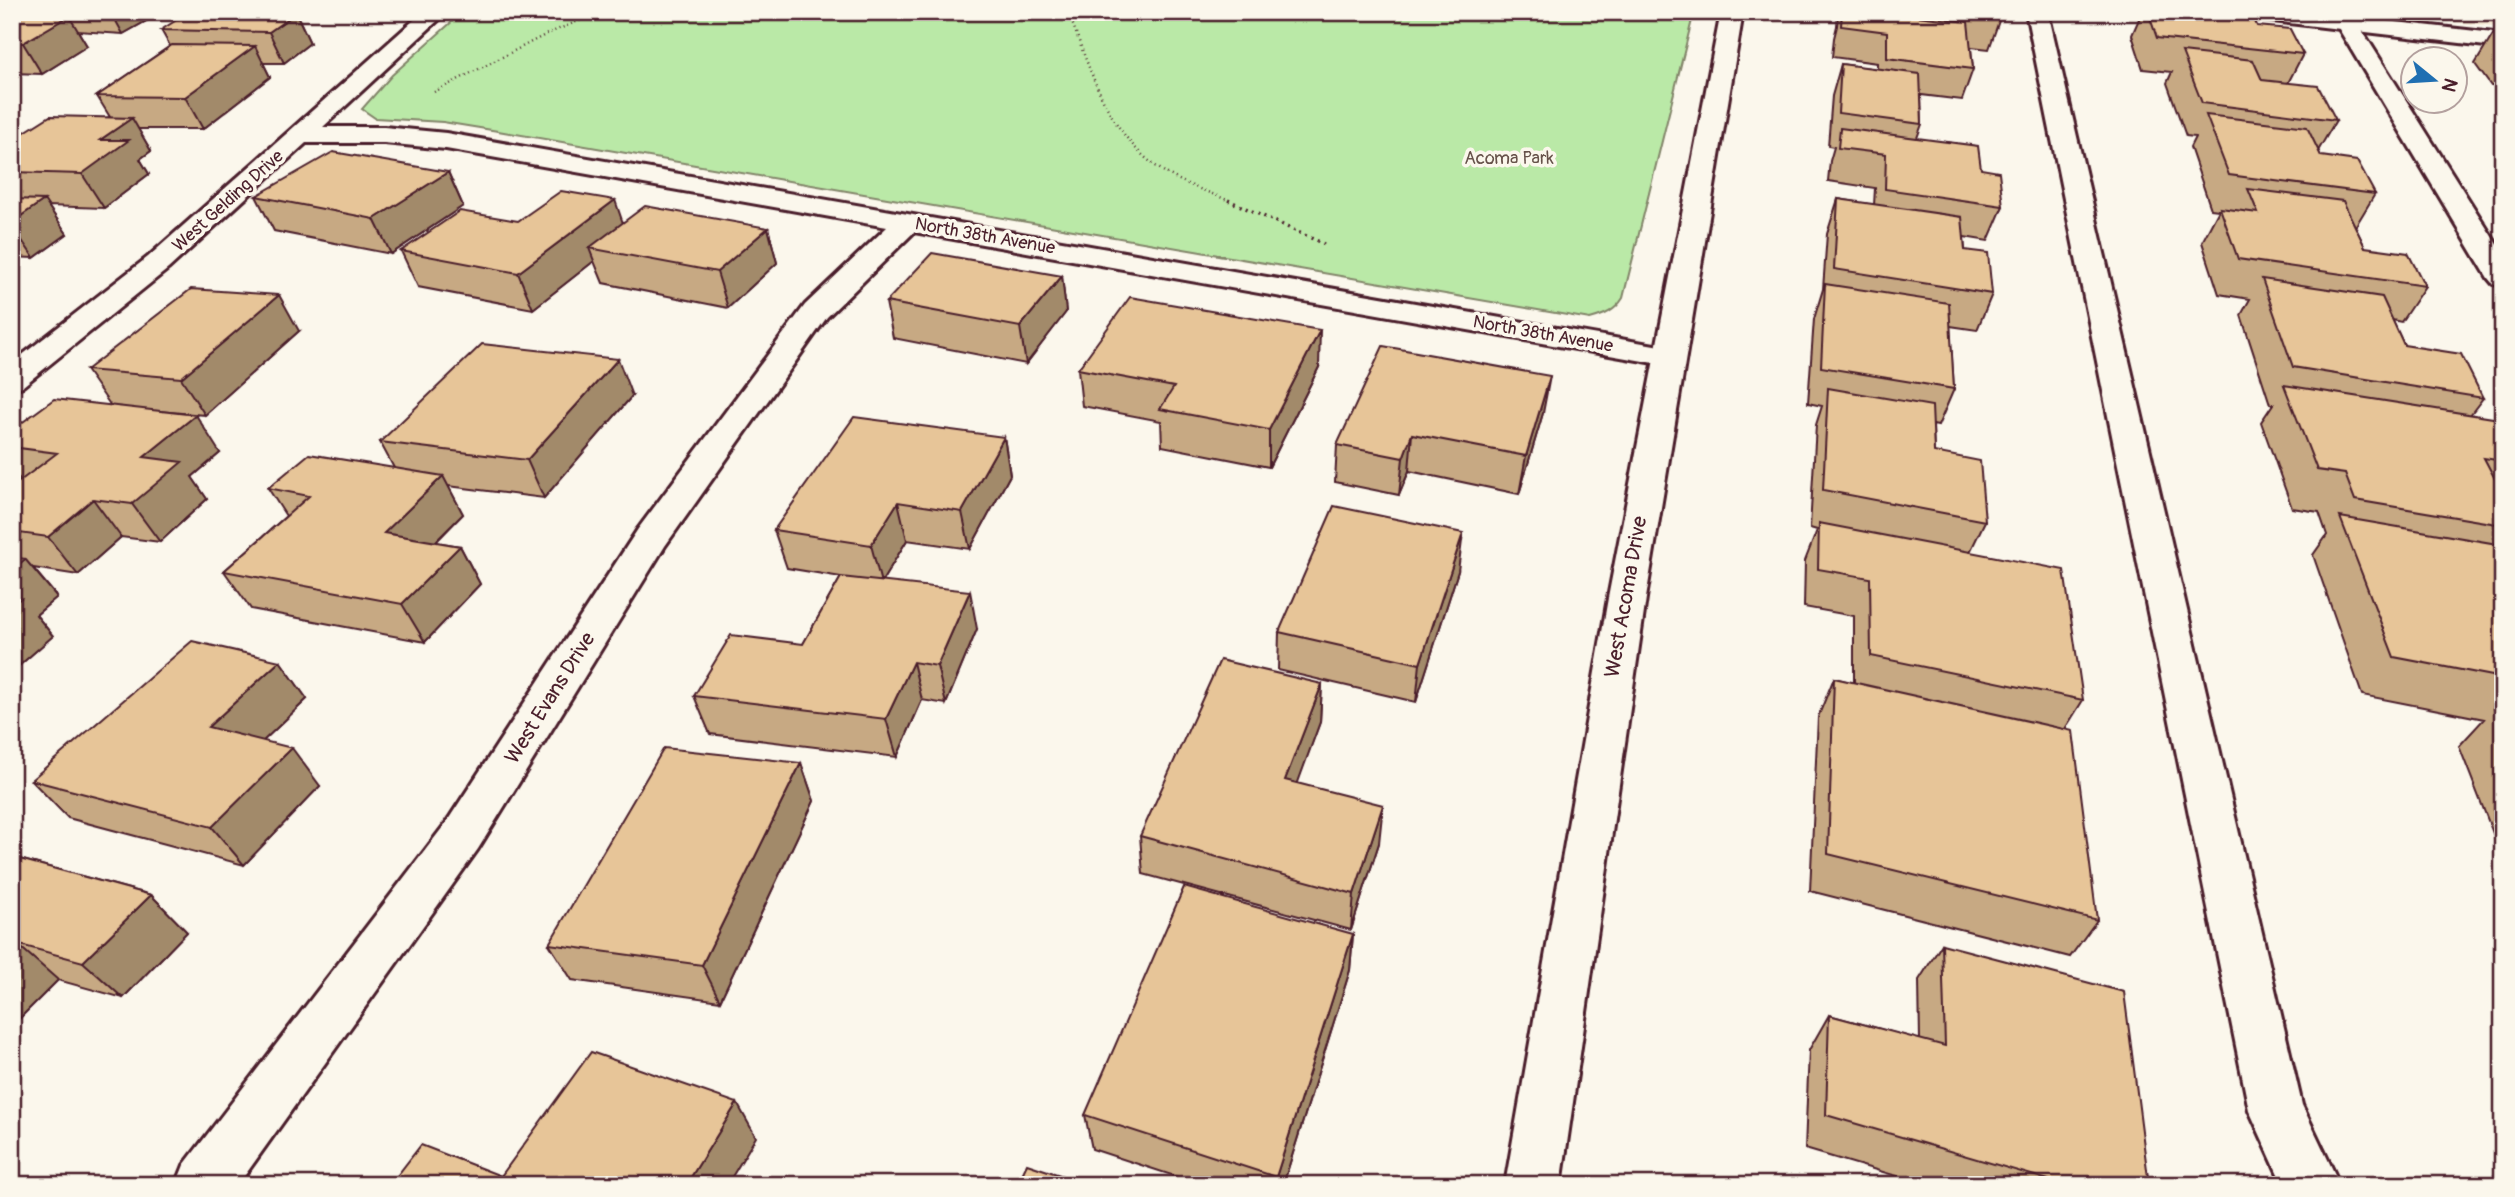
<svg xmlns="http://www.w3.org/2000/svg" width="2515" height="1197" font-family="Pangolin,sans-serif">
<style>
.built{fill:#f5e8d3}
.green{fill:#bae9a7;stroke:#828469;stroke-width:2}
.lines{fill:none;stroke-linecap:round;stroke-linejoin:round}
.lane-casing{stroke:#4a1f2b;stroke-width:6}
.street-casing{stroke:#4a1f2b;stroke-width:6}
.secondary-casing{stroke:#4a1f2b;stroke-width:6}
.path-far1{stroke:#4a1f2b;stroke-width:2.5;stroke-dasharray:1 3.5;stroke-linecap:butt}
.path{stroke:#4a1f2b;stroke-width:3.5;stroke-dasharray:2 4.5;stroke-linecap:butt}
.lane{fill:#fbf7ec;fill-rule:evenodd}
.street{fill:#fbf7ec;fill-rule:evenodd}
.secondary{fill:#fbf7ec;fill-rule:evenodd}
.wall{fill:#c7a983;stroke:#4a1f2b;stroke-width:2}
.shaded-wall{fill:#a28a6a;stroke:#4a1f2b;stroke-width:2}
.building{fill:#e7c598;stroke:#4a1f2b;stroke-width:2}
.labels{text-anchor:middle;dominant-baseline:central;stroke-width:7;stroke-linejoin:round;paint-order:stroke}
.far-park-label{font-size:18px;fill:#66524a;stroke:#fbf7ec}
.far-street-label{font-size:18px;fill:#4a1f2b;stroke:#fbf7ec}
.street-label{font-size:21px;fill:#4a1f2b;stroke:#fbf7ec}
</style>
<rect width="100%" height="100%" fill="#fbf7ec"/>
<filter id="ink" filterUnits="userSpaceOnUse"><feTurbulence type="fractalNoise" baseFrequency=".0143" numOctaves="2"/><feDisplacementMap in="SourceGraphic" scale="14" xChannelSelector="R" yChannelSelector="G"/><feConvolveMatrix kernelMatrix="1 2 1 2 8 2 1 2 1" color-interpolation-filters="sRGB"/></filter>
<g filter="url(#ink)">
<path class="built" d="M2365 12H2503V27Z"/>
<path class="green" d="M463 12H1694L1623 298C1615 311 1605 315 1590 319L498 131 443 122 375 118 362 109 392 75Z"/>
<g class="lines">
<defs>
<path id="lane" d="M2026 12H2048L2302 1105 2340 1185H2283L2249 1110Z"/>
<path id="street" d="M423 12H447L323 127H384L446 133 1666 347 1677 349 1682 356 1677 363 1666 365 914 232 827 317 665 546 478 849 238 1185H176L184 1165 446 823 638 529 805 305 887 227 446 149 384 143H306L168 269 23 386 12 389V363L148 257Z
M2347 17 2358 24 2503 254V287L2493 284 2488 278 2336 24Z"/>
<path id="secondary" d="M1721 12H1743L1646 598 1561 1185H1505L1608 598Z
M2235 12H2306L2503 34V48L2246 18Z"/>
</defs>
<use href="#lane" class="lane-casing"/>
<use href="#street" class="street-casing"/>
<use href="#secondary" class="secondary-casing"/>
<path class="path-far1" d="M1068 12C1091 70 1107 135 1163 171 1183 184 1209 192 1232 202
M434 92 547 34 600 12"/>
<path class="path" d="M1228 200 1324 244"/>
<use href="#lane" class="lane"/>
<use href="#street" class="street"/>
<use href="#secondary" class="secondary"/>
</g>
<path class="wall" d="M32 12H153L155 16 123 34 78 31 87 46 42 74 12 73V14L34 15Z
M1838 12H1999L2000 18 1989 49 1971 47 1973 69 1962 100 1921 95 1922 124 1917 138 1981 169 2003 206 1988 241 1964 237 1965 250 1992 294 1977 330 1950 326 1954 389 1938 426 1933 425 1934 452 1985 521 1970 552 2083 700 2065 729 2097 920 2070 957 1810 891 1818 717 1834 678 1854 683V616L1804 607 1805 561 1817 530 1810 528 1816 425 1822 406 1808 403 1814 319 1823 289 1827 234 1838 199 1874 205 1875 188 1828 181 1830 161 1834 147 1828 146 1832 96 1841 64 1877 69V63L1832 57 1834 38 1837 26Z
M2142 12H2251L2257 26 2303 54 2288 83 2336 120 2318 151 2321 156 2375 194 2355 227 2365 247 2425 286 2401 322 2392 320 2404 345 2483 398 2470 415 2503 426V549L2500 552 2503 557V859L2459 746 2484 719 2362 695 2313 555 2327 535 2319 512 2292 508 2261 422 2273 404H2270L2241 315 2250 299 2219 294 2202 242 2219 210 2211 209 2190 147 2195 137 2186 136 2167 83 2172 72 2143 69 2132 35Z
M296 13 310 43 284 63H263L270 77 203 129H138L151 151 140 159 149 174 104 208 48 206 67 234 34 258 12 257V140L110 117 97 96 170 46 161 30Z
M2494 33 2503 34V87L2491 86 2475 64Z
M448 172 463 206 391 254 274 231 256 196Z
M518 221 623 222 768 228 777 263 728 308 603 283 594 261 533 309 418 287 401 251Z
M1062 276 1066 312 1026 364 893 338 886 302Z
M299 331 205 415 159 411 220 453 192 477 207 499 160 542 121 537 78 575 33 568 57 597 36 615 53 636 12 672V487L21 481 12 469V430L111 406 86 370Z
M1319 367 1269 467 1162 446 1161 421 1082 406 1078 369Z
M632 396 544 498 448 486 463 514 436 542 460 546 480 584 425 642 251 609 224 571 286 516 268 488 394 468 380 442Z
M1543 413 1519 494 1409 471 1399 495 1335 482 1337 445Z
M1004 437 1010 475 970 549 907 540 882 581 977 629 946 704 922 700 897 757 710 734 694 696 803 644 841 577 787 568 774 530Z
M1458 571 1416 702 1278 670 1279 632Z
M280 661 307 699 263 741 320 786 244 865 68 818 31 780Z
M1322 684 1320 722 1297 783 1379 843 1351 930 1143 874 1140 836Z
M801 763 814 801 720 1001 572 980 549 944Z
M12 857 151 895 187 932 123 998 58 980 12 1026Z
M1353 934 1350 970 1283 1185H1202L1092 1149 1085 1115Z
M1942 944 2149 1185H1927L1805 1149 1809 1050 1829 1015 1920 1040 1919 980Z"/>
<path class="shaded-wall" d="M111 12H153L155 16 123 34Z
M296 13 310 43 284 63 269 32Z
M69 16 87 46 42 74 23 43Z
M255 46 270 77 203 129 185 97Z
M132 118 151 151 140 159 149 174 104 208 82 174 100 140Z
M448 172 463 206 391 254 374 219Z
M44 200 67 234 34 258 12 226V222Z
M615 200 627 235 589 248 594 261 533 309 518 273Z
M768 228 777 263 728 308 717 272Z
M1062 276 1066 312 1026 364 1020 327Z
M279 295 299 331 205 415 181 378Z
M1320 330 1319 367 1269 467V430Z
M618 359 632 396 544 498 527 460Z
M1550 376 1543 413 1519 494 1526 456Z
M196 415 220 453 192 477 207 499 160 542 132 504 144 457Z
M1412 434 1409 471 1399 495 1403 458Z
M1004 437 1010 475 970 549 962 512Z
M443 476 463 514 406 571 384 533Z
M93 499 121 537 78 575 48 537Z
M898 502 907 540 881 583 871 545Z
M1463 533 1458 571 1416 702 1420 664Z
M460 546 480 584 425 642 402 604Z
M25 559 57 597 36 615 53 636 12 672V570Z
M970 591 977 629 946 704 937 666Z
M280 661 307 699 238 765 208 727Z
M913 662 922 700 897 757 886 719Z
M1322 684 1320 722 1285 818V780Z
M292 748 320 786 244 865 212 827Z
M801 763 814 801 720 1001 702 965Z
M1383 805 1379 843 1351 930 1354 894Z
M151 895 187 932 123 998 83 962Z
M1353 934 1350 970 1283 1185H1276V1177Z
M17 944 58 980 12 1026V948Z
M737 1103 756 1137 727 1185H686Z"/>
<path class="building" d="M189 12H277L296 13 269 32 161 30Z
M1842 12H1882L1968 22 1973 69 1887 58V32L1841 26Z
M1945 12H1999L2000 18Z
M2148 12H2251L2257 26 2290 29 2303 54 2157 38Z
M12 14 69 16 23 43H12Z
M2494 33 2503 34V44Z
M172 45 255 46 185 97 97 96Z
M2182 52 2253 60 2262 80 2318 86 2336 120 2202 103Z
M1841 64 1920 74 1922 124 1838 113Z
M2206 115 2307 127 2321 156 2357 161 2375 194 2229 175Z
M50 116 132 118 100 140H129L82 174 12 172V140Z
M1840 128 1978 146 1981 169 1999 172 2003 206 1885 189 1886 154 1838 148Z
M333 152 448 172 374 219 256 196Z
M2248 189 2343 201 2365 247 2408 253 2425 286 2238 259 2220 208 2258 213Z
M561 191 615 200 518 273 401 251 460 211 518 221Z
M12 199 44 200 12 222Z
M1838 199 1962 217 1965 250 1988 253 1992 294 1834 269Z
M645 206 768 228 717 272 589 248Z
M932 253 1062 276 1020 327 886 302Z
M2262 279 2382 297 2404 345 2461 354 2483 398 2293 367Z
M1825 284 1949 303 1954 389 1821 367Z
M191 289 279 295 181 378 86 370Z
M1130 297 1320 330 1269 430 1160 409 1174 387 1078 369Z
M482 344 618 359 527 460 380 442Z
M1383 346 1550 376 1526 456 1412 434 1403 458 1337 445Z
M2284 385 2499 419 2503 426V461L2484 458 2503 494V525L2355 500 2345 474 2317 470Z
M1828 388 1932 406 1934 452 1980 461 1985 521 1823 490Z
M54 399 196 415 144 457 182 462 132 504 93 499 48 537 12 532V487L57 453 12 447V430Z
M854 417 1004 437 962 512 898 502 871 545 774 530Z
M309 454 443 476 384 533 460 546 402 604 224 571 309 496 268 488Z
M1334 506 1463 533 1420 664 1279 632Z
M2340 517 2497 544 2503 557V678L2394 657Z
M1819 523 2064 570 2083 700 1871 656 1870 578 1818 569Z
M12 557 25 559 12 570Z
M841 577 970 591 937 666 913 662 886 719 694 696 731 635 803 644Z
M12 596 21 598 12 605Z
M192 641 280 661 208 727 292 748 212 827 31 780Z
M1220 660 1322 684 1285 780 1383 805 1354 894 1140 836Z
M1834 678 2073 731 2097 920 1828 854Z
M2494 708 2503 710V728Z
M664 748 801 763 702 965 549 944Z
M12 857 151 895 83 962 17 944 12 948Z
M1184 887 1353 934 1276 1177 1085 1115Z
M1942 944 2124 992 2149 1185H2066L1826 1115 1829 1015 1945 1046Z
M591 1052 737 1103 686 1185H390L421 1145 501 1176Z
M1027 1164 1090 1185H1017Z
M1816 1180 1833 1185H1816Z"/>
</g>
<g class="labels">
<g class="far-park-label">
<text x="1509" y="158">Acoma Park</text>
</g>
<g class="far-street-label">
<text transform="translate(228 201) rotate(-42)">West Gelding Drive</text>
<text transform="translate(985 236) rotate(10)">North 38th Avenue</text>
<text transform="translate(1543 334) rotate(10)">North 38th Avenue</text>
</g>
<g class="street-label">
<text transform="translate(1626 597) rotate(-80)">West Acoma Drive</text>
<text transform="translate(550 698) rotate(-58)">West Evans Drive</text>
</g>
</g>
<rect width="2515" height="1197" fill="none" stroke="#fbf7ec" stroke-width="42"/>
<rect x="21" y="21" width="2473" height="1155" fill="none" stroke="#4a1f2b" stroke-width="2.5" filter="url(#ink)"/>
<g transform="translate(2434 80) rotate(108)"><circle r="33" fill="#fbf7ec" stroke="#b4a19f" stroke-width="2"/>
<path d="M0-5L12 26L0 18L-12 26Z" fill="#1f6fb2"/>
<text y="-10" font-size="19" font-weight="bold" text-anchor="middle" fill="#4a1f2b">N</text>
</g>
</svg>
